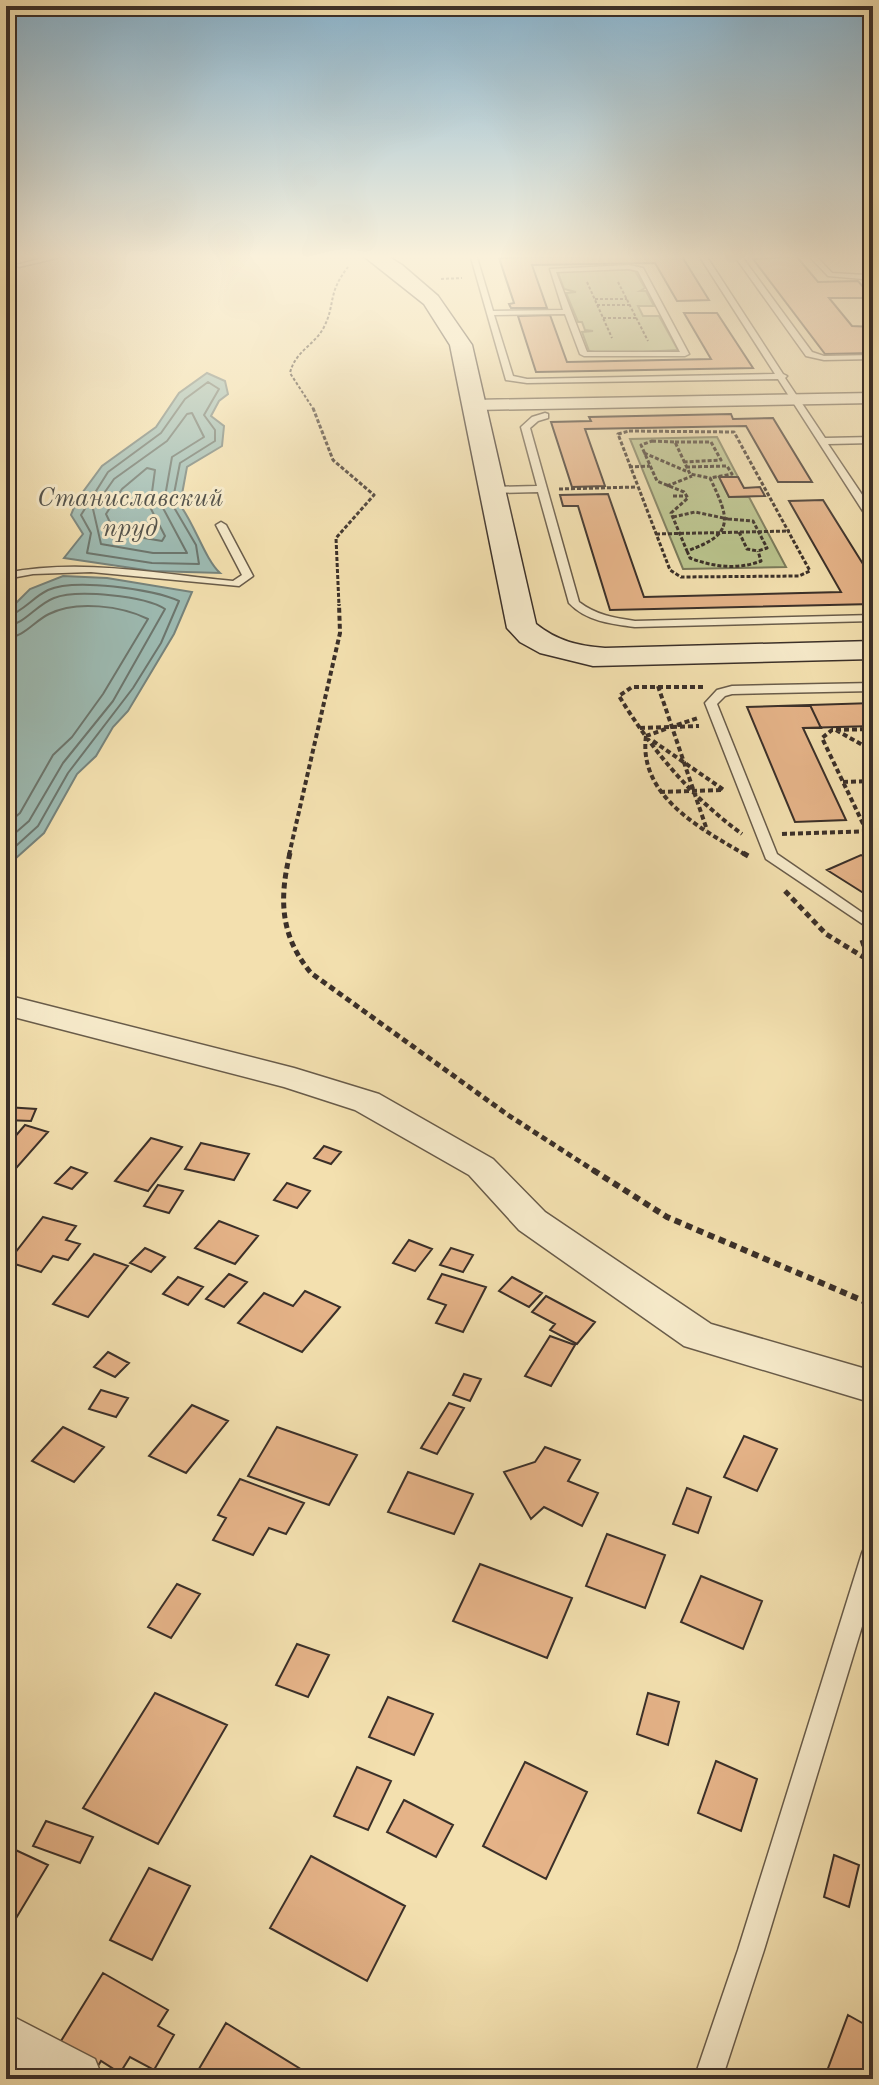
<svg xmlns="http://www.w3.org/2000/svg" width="879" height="2085" font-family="'Old Standard TT',serif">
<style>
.green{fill:#b9c38c;stroke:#7a7a5a;stroke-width:2}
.water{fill:#9dbbb3;stroke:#76837c;stroke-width:2}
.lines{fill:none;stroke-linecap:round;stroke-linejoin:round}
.shore{stroke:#6c766e;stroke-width:2}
.building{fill:#e5b388;stroke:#3b3029;stroke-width:2}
.lane-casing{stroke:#695c4a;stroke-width:3}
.street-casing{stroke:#695c4a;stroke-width:3}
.secondary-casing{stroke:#3b3029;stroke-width:3}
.path-far4{stroke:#3b3029;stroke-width:2;stroke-dasharray:3 2;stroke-linecap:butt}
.path-far3{stroke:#3b3029;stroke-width:3;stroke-dasharray:4 2;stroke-linecap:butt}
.path-far2{stroke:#3b3029;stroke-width:4;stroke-dasharray:5 3;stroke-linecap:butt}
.path-far1{stroke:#3b3029;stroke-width:5;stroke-dasharray:6 4;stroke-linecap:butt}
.path{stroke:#3b3029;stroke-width:6;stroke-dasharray:7 5;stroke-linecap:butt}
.lane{fill:#f7ebcb;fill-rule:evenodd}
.street{fill:#f7ebcb;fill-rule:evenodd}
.secondary{fill:#f7ebcb;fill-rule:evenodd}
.labels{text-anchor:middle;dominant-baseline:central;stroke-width:6;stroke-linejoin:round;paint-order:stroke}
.far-water-label{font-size:26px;font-style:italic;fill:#54534c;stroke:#f7ebcb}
</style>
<rect width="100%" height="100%" fill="#f3e0af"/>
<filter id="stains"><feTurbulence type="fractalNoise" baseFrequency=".0025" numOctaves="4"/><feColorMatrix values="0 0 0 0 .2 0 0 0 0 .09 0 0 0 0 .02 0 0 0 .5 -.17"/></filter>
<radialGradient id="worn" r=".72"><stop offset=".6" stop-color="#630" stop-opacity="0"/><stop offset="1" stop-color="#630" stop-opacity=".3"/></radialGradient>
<path class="green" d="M626 269 635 271 645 288 640 291H646L654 306H638L643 316H659L678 350 606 354 589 351 582 332 593 331 585 330 582 322H578L566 293 576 292 564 289 557 270Z
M717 437 738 477 720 478 729 497H749L786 567 683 569 630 439Z"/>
<path class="water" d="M207 373 225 381 228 394 219 401 211 416 224 426 222 446 187 467 180 505C195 525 205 559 220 573L152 571 64 558 83 534 71 515 77 500 102 466 156 427 179 393Z
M63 576 107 578 192 592 174 634 128 711 113 727 96 756 77 774 44 833 6 867V613L30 589Z"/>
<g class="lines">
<path class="shore" d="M208 382 219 389 204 415 215 430V441L180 463 172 504 196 545 199 564 152 563 87 553 91 533 81 515 108 472 161 433 185 399Z
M192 413 204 437 172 457 163 508 187 553H153L101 544 93 509 114 479 167 441 187 414Z
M147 468 155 470 150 507 165 536 162 541 115 533 106 514 122 489Z
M6 617C23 612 33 597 48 590 74 578 153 589 179 601L161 643 133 688 68 773 38 826 6 855
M6 627C26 623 36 605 54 598 77 589 145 596 165 609L113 701 63 763 29 821 6 841
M6 639C25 636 33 622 49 614 76 600 122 606 148 619L103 694 72 737 53 755 20 813 6 825"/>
</g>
<path class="building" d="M681 255 709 300 677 301 655 263 532 265 547 308H511L509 304 514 303 499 258Z
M797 257 818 282 858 281 873 298H829L852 326 873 327V353L825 354 753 259Z
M684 313H717L753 368 536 372 518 316 550 315 567 362 711 359Z
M731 414 733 419 773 418 812 482H778L746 426 585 429 605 486 572 487 551 422 591 421 589 417Z
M719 477H738L744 488 760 487 765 496 729 497Z
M608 494 644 597 841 592 789 501 823 500 873 580V604L610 610 578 506H563L560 495Z
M873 703V726L803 728 846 820 795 822 747 707Z
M810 705 821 728H803L846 820 795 822 747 707Z
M861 855 873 862V899L827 870Z
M861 855 873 862V899L827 870Z
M6 1107 36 1109 31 1121 6 1120Z
M25 1125 48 1132 11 1174 6 1173V1147Z
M151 1138 182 1147 148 1191 115 1181Z
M201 1143 249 1154 234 1180 185 1169Z
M324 1146 341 1152 331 1164 314 1158Z
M71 1167 87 1173 72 1189 55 1183Z
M287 1183 310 1191 297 1208 274 1200Z
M158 1185 183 1191 169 1213 144 1206Z
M43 1217 76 1226 66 1240 80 1244 68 1260 53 1256 41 1272 8 1262Z
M219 1221 258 1236 235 1264 195 1248Z
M409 1240 432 1249 415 1271 393 1263Z
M145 1248 165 1257 151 1272 130 1263Z
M451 1248 473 1255 463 1272 440 1265Z
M94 1254 128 1266 88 1317 53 1304Z
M229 1274 247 1282 224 1307 206 1299Z
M442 1274 486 1287 463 1332 436 1323 446 1305 428 1299Z
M178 1277 203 1287 188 1305 163 1294Z
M512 1277 542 1293 529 1307 499 1291Z
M305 1291 340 1307 302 1352 238 1323 264 1293 293 1306Z
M546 1296 595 1322 577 1344 550 1330 555 1324 532 1312Z
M550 1336 575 1345 551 1386 525 1376Z
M108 1352 129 1363 115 1377 94 1367Z
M464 1374 481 1379 470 1401 453 1395Z
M101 1390 128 1398 116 1417 89 1409Z
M449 1403 464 1408 437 1454 421 1448Z
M192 1405 228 1421 186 1473 149 1456Z
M63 1427 104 1447 74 1482 32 1461Z
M277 1427 357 1455 329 1505 248 1476Z
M744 1436 777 1449 757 1491 724 1477Z
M545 1447 580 1460 568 1481 598 1493 582 1526 544 1507 531 1519 504 1472 535 1462Z
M408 1472 473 1494 454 1534 388 1512Z
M240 1479 304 1503 286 1534 269 1528 253 1555 213 1540 226 1518 218 1515Z
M687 1488 711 1497 698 1533 673 1524Z
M607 1534 665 1555 645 1608 586 1586Z
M480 1564 572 1598 547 1658 453 1621Z
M701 1576 762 1601 743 1649 681 1622Z
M177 1584 200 1594 171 1638 148 1627Z
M297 1644 329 1655 308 1697 276 1685Z
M155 1693 227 1725 158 1844 83 1808Z
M648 1693 679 1702 668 1745 637 1734Z
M388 1697 433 1714 414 1755 369 1737Z
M716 1761 757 1779 741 1831 698 1813Z
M525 1762 587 1792 546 1879 483 1846Z
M357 1767 391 1781 368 1830 334 1816Z
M404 1800 453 1825 436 1857 387 1832Z
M46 1821 93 1837 80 1863 33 1846Z
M9 1847 48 1865 6 1935V1852Z
M834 1855 859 1865 849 1907 824 1897Z
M311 1856 405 1906 367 1981 270 1928Z
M149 1868 190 1886 152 1960 110 1940Z
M103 1973 168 2010 158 2026 174 2035 154 2070 130 2057 120 2073 101 2061 90 2079H76L48 2062Z
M848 2015 873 2029V2079H824Z
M226 2023 312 2076 310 2079H193Z"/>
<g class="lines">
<defs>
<path id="lane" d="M59 254H73L19 267 16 265Z
M388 254H408L377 260 374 258Z
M470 254H476L493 311 563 310 550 269 629 265 643 268 689 354 685 356H584L580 354 565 314 494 315 513 376 527 379 775 374 698 254H705L783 374 787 376 785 378 825 438 873 437V443L828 444 873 511V522L868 519 778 379 527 383 506 380ZM629 269 638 271 680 352H587L556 272Z
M733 254H740L812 352 824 356 873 355V359L824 360 806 356Z
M807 254H814L832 273 865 275 873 279V284L863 279 828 276Z
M545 413 548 414V418L538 421 530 428 579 602C596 615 614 618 635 621L873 615V621L635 627C611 624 586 621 569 603L538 492 492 493 487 490 492 487 537 486 521 427 532 417Z
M221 522 226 525 253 576 239 586 91 572 33 574 6 579V573C82 558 157 574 233 581L242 575 216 525Z
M873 683V691L732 694 725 696 717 704 777 854 873 920V931L766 859 705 703 717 690 732 686Z
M873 1543V1590L764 1950 722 2079H694L738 1950 862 1553 865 1546Z"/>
<path id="street" d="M873 393V403L474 410 466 405 474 400Z
M6 995 294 1068 379 1094 493 1159 545 1212 711 1324 873 1371V1403L684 1346 519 1230 469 1175 355 1110 284 1087 6 1015Z
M6 2013 95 2059 103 2079H19L6 2072Z"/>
<path id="secondary" d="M361 254H384L402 265 438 296 472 345 536 624C557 641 579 646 605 648L873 641V659L593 666 540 653 520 642 507 628 450 345 424 304Z"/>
</defs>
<use href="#lane" class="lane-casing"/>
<use href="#street" class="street-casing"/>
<use href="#secondary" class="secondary-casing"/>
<path class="path-far4" d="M441 279 462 278
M587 282 612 338
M618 282 648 341
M595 299H627
M597 305H630
M603 318H636
M314 410 290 373C295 351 315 345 324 327 336 303 327 294 348 267"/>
<path class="path-far3" d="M313 408 333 460 374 495 336 538 339 606
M629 431 734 432 810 571 799 576 681 577 670 570 618 434Z
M652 441 675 442 690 474 710 478C730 520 735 534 687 551L671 513 688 498 684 492 657 481 641 445Z
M675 442H711L721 460 684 462
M644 453 686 471
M629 467 650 466
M686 467 727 466 732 474 710 478
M667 486 692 476
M559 489 637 487
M673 496H687
M673 517 695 512 728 519
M728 519 753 521 767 548 758 551
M739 532 747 549 758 551
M656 534 790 531
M687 551 690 558C713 567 738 570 761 561L758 551"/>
<path class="path-far2" d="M658 686 707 830
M703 687H632L619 696C652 750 691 797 742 834
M677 725 698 718
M640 728 699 726
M873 729 832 730 822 738 867 832 873 836
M836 730 873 751
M646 736C638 796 701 829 746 855
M646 736 668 728
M653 741 724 790
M843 782 873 781
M660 792 724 790
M782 834 873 831
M289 855 340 633 339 604"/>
<path class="path-far1" d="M290 853C279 899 280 936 311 973L508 1115 596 1172
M743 853 750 857
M785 891 826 934 873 963
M862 940 869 961"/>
<path class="path" d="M593 1170 667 1217 873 1305"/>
<use href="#lane" class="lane"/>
<use href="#street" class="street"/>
<use href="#secondary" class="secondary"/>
</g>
<linearGradient id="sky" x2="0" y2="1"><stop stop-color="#8ab7d3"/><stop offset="0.47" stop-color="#faf1db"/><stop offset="1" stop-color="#faf1db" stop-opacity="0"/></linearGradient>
<rect width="879" height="546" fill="url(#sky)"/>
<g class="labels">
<g class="far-water-label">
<text x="130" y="499">Станиславский<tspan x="130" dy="30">пруд</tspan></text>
</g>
</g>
<rect width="879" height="2085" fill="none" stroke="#f3e0af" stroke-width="32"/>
<rect x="8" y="8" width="863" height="2069" fill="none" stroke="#3b3029" stroke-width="4"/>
<rect x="16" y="16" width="847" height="2053" fill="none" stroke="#3b3029" stroke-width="2"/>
<rect width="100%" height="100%" filter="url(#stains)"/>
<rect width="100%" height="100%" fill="url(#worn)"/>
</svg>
